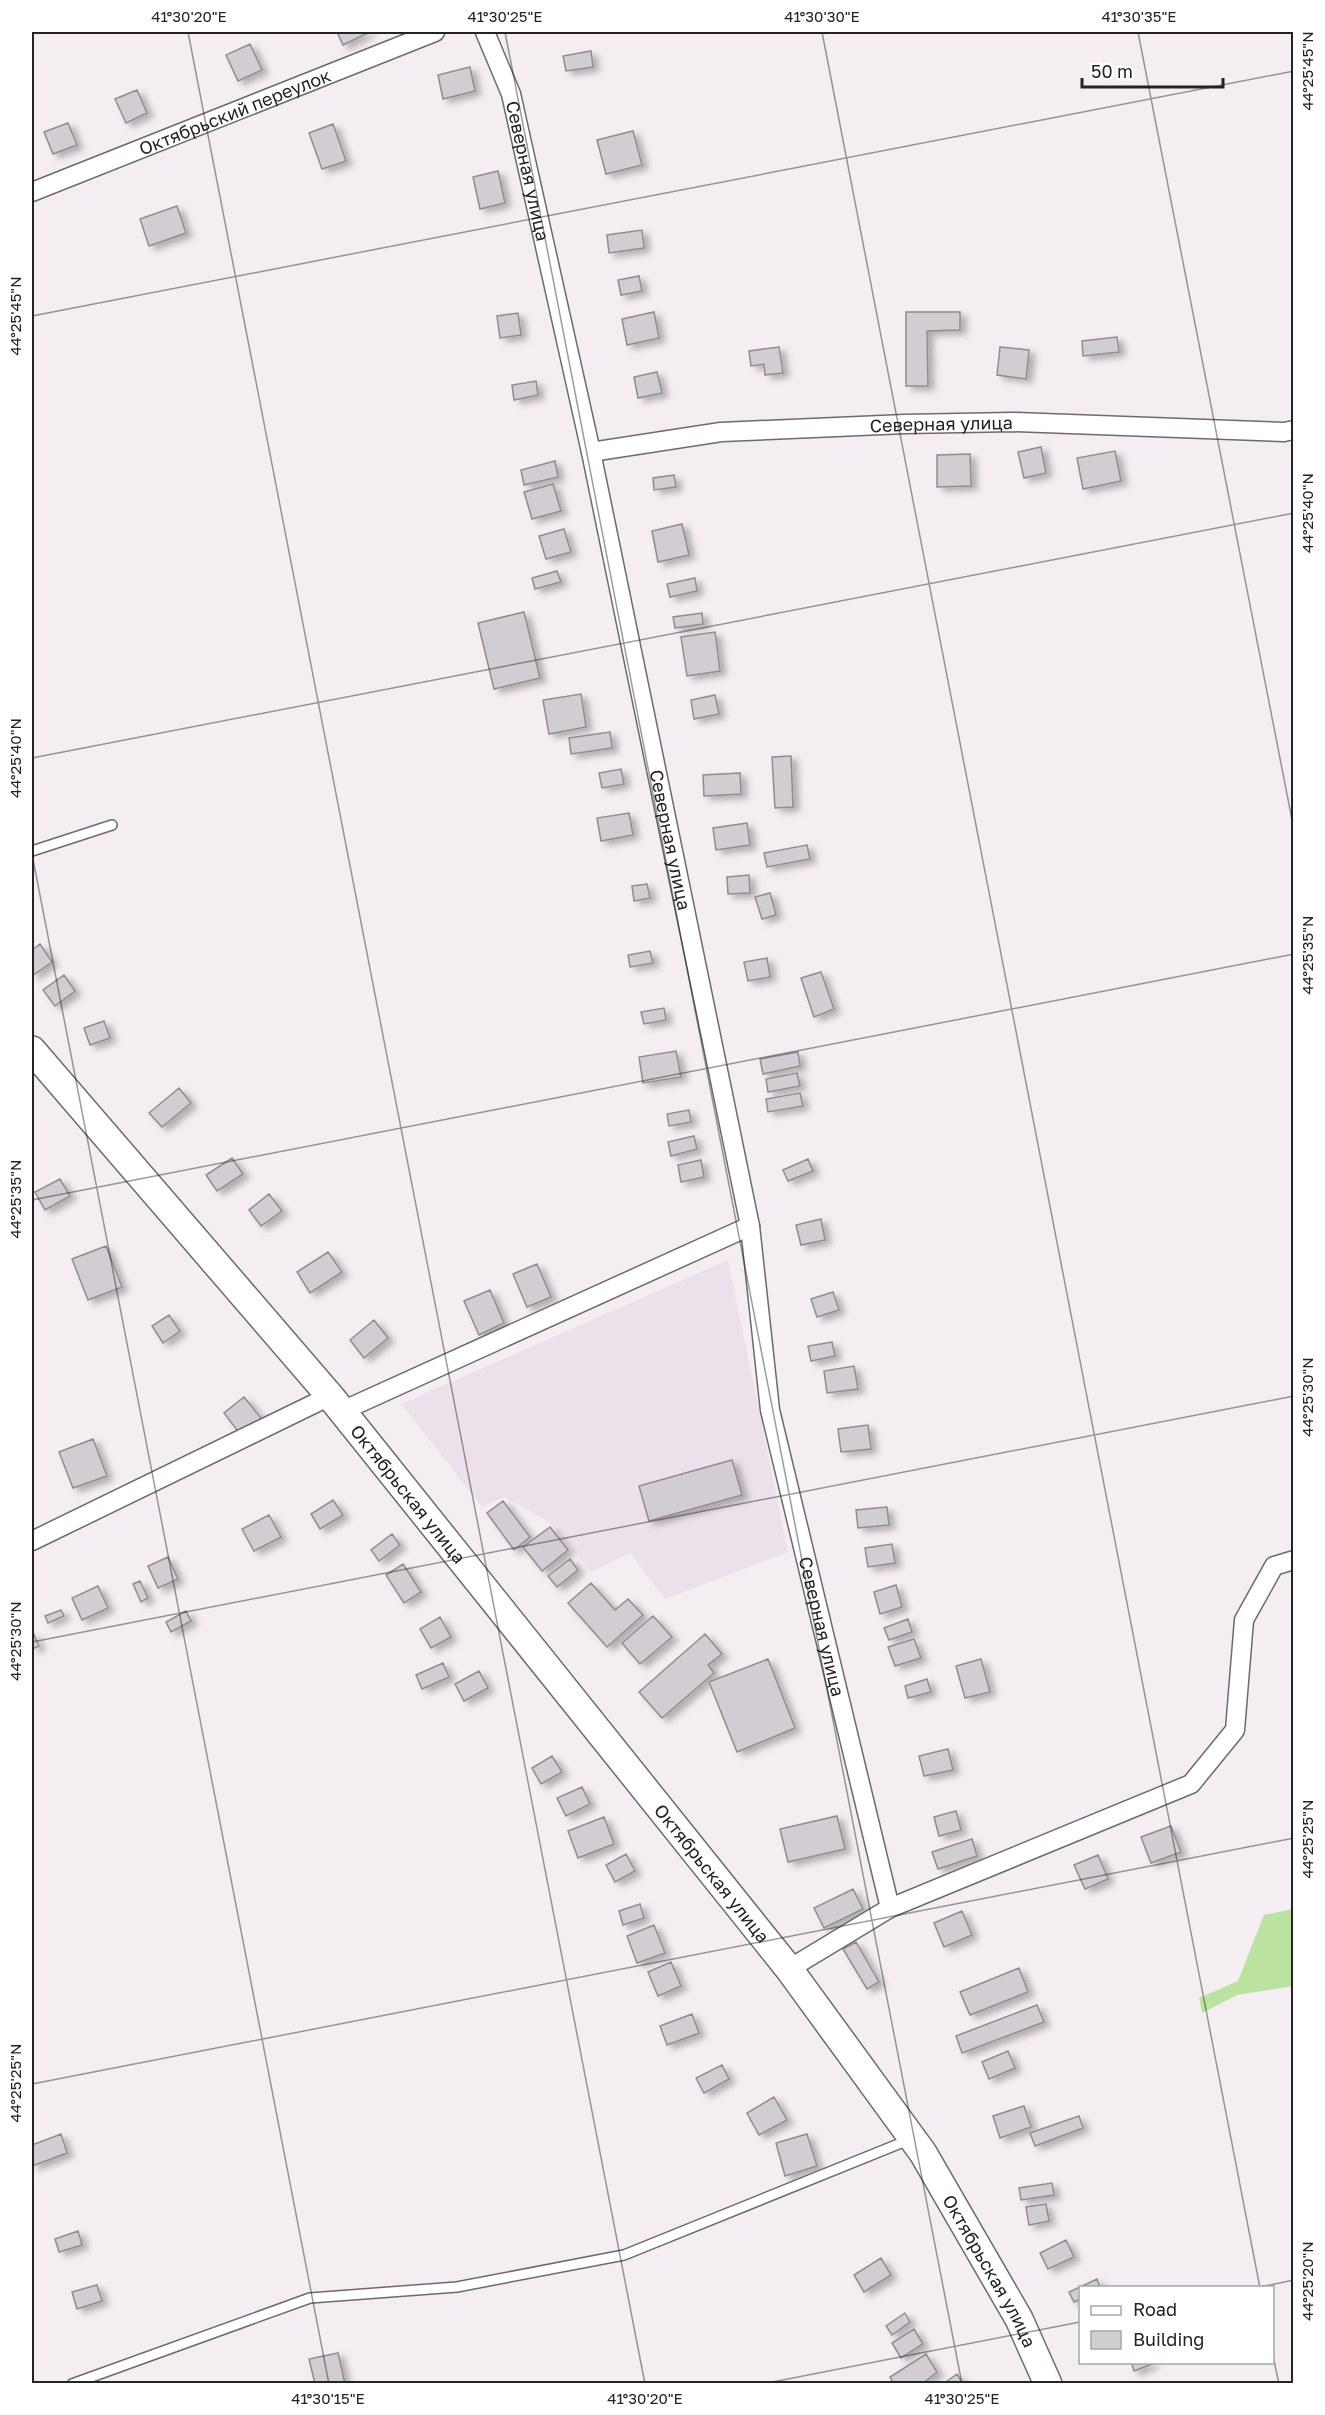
<svg xmlns="http://www.w3.org/2000/svg" width="1325" height="2415" font-family="'Golos Text',sans-serif">
<style>
.built{fill:#ece1eb}
.green{fill:#bce2a0}
.building{fill:#d2cdd2;stroke:#918c91;stroke-width:1.5;filter:url(#shadow)}
.lines{fill:none;stroke-linecap:round;stroke-linejoin:round}
.lane-casing{stroke:#6d696d;stroke-width:12}
.street-casing{stroke:#6d696d;stroke-width:21}
.secondary-casing{stroke:#6d696d;stroke-width:30}
.lane{stroke:#fff;stroke-width:9}
.street{stroke:#fff;stroke-width:18}
.secondary{stroke:#fff;stroke-width:27}
.ticks{fill:none;stroke:#242224;stroke-width:1.5;stroke-opacity:0.45}
.labels{text-anchor:middle;dominant-baseline:central;stroke-width:5;stroke-linejoin:round;paint-order:stroke}
.street-label{font-size:18px;fill:#242224;stroke:#fff}
.neatline{fill:none;stroke:#242224;stroke-width:2}
.ticks-label{font-size:15px;text-anchor:middle;fill:#242224}
</style>
<defs>
<filter id="shadow"><feDropShadow dx="6" dy="4" stdDeviation="3" flood-color="#0004"/></filter>
</defs>
<rect width="100%" height="100%" fill="#f4eef3"/>
<path class="built" d="M728 1260 788 1552 665 1599 630 1553 591 1572 549 1522 504 1497 482 1507 401 1404Z"/>
<path class="green" d="M1293 1909V1986L1237 1995 1202 2013 1199 1998 1238 1981 1264 1915Z"/>
<path class="building" d="M337 32H370L343 45Z
M250 44 262 70 238 81 226 55Z
M591 51 593 67 566 71 563 56Z
M470 67 475 91 443 99 438 75Z
M137 90 147 113 126 123 115 99Z
M68 123 77 145 53 154 44 132Z
M333 124 346 161 322 169 309 133Z
M633 131 642 165 606 174 597 140Z
M498 171 505 203 480 209 473 177Z
M177 206 186 233 149 246 140 219Z
M642 230 644 248 609 253 607 235Z
M639 276 642 291 621 295 618 280Z
M654 312 659 338 627 345 622 319Z
M906 312H960V330L927 331 928 386H906Z
M518 313 521 335 500 338 497 316Z
M1117 337 1119 352 1083 356 1082 341Z
M779 347 783 373 765 375 764 364 751 366 749 351Z
M1000 347 1029 350 1026 379 997 375Z
M657 372 662 393 638 398 634 377Z
M536 381 538 395 514 400 512 385Z
M1041 447 1046 473 1024 478 1018 452Z
M1115 451 1121 481 1083 489 1077 458Z
M970 454 971 486 937 487V455Z
M555 461 558 477 524 485 521 470Z
M674 475 676 487 654 490 653 478Z
M553 484 561 511 532 519 524 492Z
M682 524 689 555 658 562 652 531Z
M564 529 571 552 546 559 539 536Z
M557 571 561 582 535 589 532 578Z
M695 578 697 591 670 597 667 584Z
M524 612 540 678 494 689 478 623Z
M702 613 703 624 675 628 673 617Z
M715 632 720 671 687 676 681 637Z
M581 694 586 727 549 734 543 700Z
M715 695 719 714 694 719 691 700Z
M610 732 612 748 571 754 569 738Z
M791 756 793 807 775 808 772 757Z
M621 769 624 784 602 788 599 773Z
M740 773 741 794 704 796 703 775Z
M629 813 633 835 601 841 597 818Z
M747 823 750 845 716 850 713 828Z
M807 845 810 859 767 867 764 853Z
M749 875 750 893 728 894 727 877Z
M647 884 650 898 634 901 632 886Z
M770 893 776 915 762 919 755 897Z
M40 944 52 962 32 976V950Z
M650 951 653 963 630 967 628 955Z
M767 958 770 977 748 981 744 962Z
M821 972 834 1009 814 1017 801 978Z
M64 975 75 991 55 1006 43 990Z
M664 1008 666 1020 644 1024 641 1012Z
M104 1021 110 1038 90 1045 84 1028Z
M676 1051 681 1077 643 1083 639 1057Z
M798 1052 800 1066 763 1074 760 1059Z
M797 1073 800 1086 768 1092 766 1079Z
M179 1088 191 1103 162 1127 149 1113Z
M800 1093 803 1106 768 1112 766 1099Z
M689 1110 691 1122 669 1126 667 1114Z
M694 1136 697 1149 671 1156 668 1142Z
M232 1158 243 1174 217 1191 206 1175Z
M808 1159 813 1171 788 1181 783 1170Z
M701 1160 704 1177 681 1182 678 1165Z
M60 1179 70 1196 45 1210 35 1192Z
M269 1194 282 1211 261 1226 249 1210Z
M821 1219 825 1240 801 1245 796 1225Z
M106 1246 122 1287 88 1300 72 1259Z
M328 1252 342 1272 310 1293 297 1272Z
M537 1264 551 1297 527 1307 513 1274Z
M490 1290 504 1323 479 1335 464 1301Z
M833 1292 839 1310 817 1317 811 1299Z
M169 1315 180 1331 163 1343 152 1326Z
M374 1320 388 1338 364 1358 350 1340Z
M832 1342 835 1356 811 1361 808 1346Z
M854 1366 858 1389 827 1393 824 1371Z
M244 1397 261 1418 240 1434 224 1413Z
M868 1425 871 1449 841 1452 838 1429Z
M93 1439 107 1476 73 1488 59 1452Z
M732 1460 742 1495 649 1521 639 1486Z
M333 1500 343 1515 320 1529 311 1514Z
M503 1501 530 1537 514 1550 487 1513Z
M887 1507 889 1525 858 1528 856 1510Z
M269 1515 281 1537 254 1551 242 1529Z
M550 1527 568 1550 542 1571 523 1547Z
M392 1534 400 1545 379 1561 371 1550Z
M892 1544 895 1563 868 1567 865 1548Z
M168 1557 178 1579 158 1588 148 1566Z
M570 1559 578 1570 557 1587 548 1576Z
M403 1564 421 1592 404 1603 386 1575Z
M140 1581 148 1598 141 1602 133 1584Z
M591 1583 615 1610 628 1599 643 1615 607 1647 568 1603Z
M896 1585 902 1607 880 1614 874 1592Z
M98 1586 108 1608 82 1620 72 1598Z
M61 1610 64 1616 48 1623 45 1616Z
M186 1611 191 1621 171 1632 166 1622Z
M653 1616 672 1637 640 1664 622 1643Z
M440 1617 451 1637 431 1648 420 1629Z
M908 1619 912 1632 889 1640 884 1628Z
M33 1632 39 1646 32 1649V1633Z
M705 1634 722 1654 708 1665 714 1673 662 1718 639 1692Z
M914 1639 921 1658 895 1666 888 1647Z
M768 1659 795 1728 737 1752 709 1682Z
M981 1659 990 1692 965 1698 956 1666Z
M443 1663 449 1677 422 1689 416 1675Z
M479 1671 488 1688 464 1701 455 1684Z
M927 1679 931 1692 908 1698 905 1686Z
M948 1749 953 1770 924 1776 919 1756Z
M552 1756 562 1772 541 1784 532 1768Z
M582 1787 590 1804 566 1816 557 1798Z
M956 1811 961 1830 939 1836 934 1817Z
M837 1816 845 1849 788 1862 780 1829Z
M604 1817 614 1844 578 1858 568 1831Z
M1171 1826 1181 1852 1151 1863 1141 1837Z
M972 1839 977 1856 938 1869 932 1852Z
M626 1854 635 1871 615 1882 606 1865Z
M1098 1855 1108 1879 1085 1889 1074 1865Z
M853 1889 863 1909 824 1928 814 1908Z
M640 1904 644 1918 623 1925 619 1911Z
M962 1911 972 1935 944 1947 934 1923Z
M654 1925 665 1953 637 1963 627 1936Z
M856 1942 879 1982 867 1989 843 1949Z
M671 1962 681 1986 658 1996 648 1972Z
M1019 1968 1028 1992 970 2015 960 1992Z
M1037 2005 1044 2022 962 2053 956 2036Z
M692 2014 699 2033 667 2045 660 2026Z
M1008 2051 1015 2068 989 2079 982 2062Z
M722 2065 729 2079 704 2093 696 2078Z
M774 2097 787 2120 759 2135 747 2113Z
M1024 2106 1031 2127 1000 2138 993 2116Z
M1079 2116 1083 2128 1035 2146 1030 2133Z
M61 2134 67 2153 32 2166V2145Z
M807 2134 817 2166 785 2176 776 2143Z
M1052 2183 1054 2195 1021 2200 1019 2188Z
M1046 2204 1049 2221 1029 2225 1026 2207Z
M78 2231 82 2245 59 2252 55 2239Z
M1066 2240 1074 2257 1048 2269 1040 2253Z
M881 2258 891 2275 864 2292 854 2275Z
M1097 2279 1100 2288H1080V2299L1074 2302 1069 2292Z
M97 2285 102 2301 77 2309 72 2292Z
M905 2313 910 2322 892 2335 886 2326Z
M914 2329 923 2344 901 2358 892 2343Z
M338 2353 345 2384H315L309 2359Z
M926 2354 937 2372 922 2384H894L890 2377Z
M1131 2362H1151L1152 2364 1134 2371Z
M957 2374 963 2384H943Z"/>
<g class="lines">
<defs>
<path id="lane" d="M32 851 112 825
M72 2384 310 2298 457 2287 624 2255 911 2139"/>
<g id="street">
<path id="s1" d="M485 32 511 94 591 452 750 1226 770 1410 890 1908 789 1969"/>
<path id="s2" d="M32 192 435 32"/>
<path id="s3" d="M591 452 721 432 905 424 1013 422 1284 432 1294 430"/>
<path d="M342 1411 750 1226"/>
<path d="M32 1541 330 1396"/>
<path d="M890 1908 1191 1784 1235 1730 1244 1620 1274 1566 1294 1560"/>
</g>
<g id="secondary">
<path id="s4" d="M32 1050 330 1396 789 1969 923 2153 1019 2319 1048 2384"/>
</g>
</defs>
<use href="#lane" class="lane-casing"/>
<use href="#street" class="street-casing"/>
<use href="#secondary" class="secondary-casing"/>
<use href="#lane" class="lane"/>
<use href="#street" class="street"/>
<use href="#secondary" class="secondary"/>
</g>
<path class="ticks" d="M188 32 645 2384M505 32 962 2384M822 32 1260 2288M1138 32 1294 830M32 316 1294 71M32 758 1294 513M32 854 329 2384M32 1200 1294 954M32 1642 1294 1396M32 2084 1294 1838M1256 2288 1294 2280M1272 2351 1279 2384M762 2384 1080 2322"/>
<g class="labels">
<g class="street-label">
<text stroke="none"><textPath href="#s2" startOffset="218">Октябрьский переулок</textPath></text>
<text stroke="none"><textPath href="#s1" startOffset="146">Северная улица</textPath></text>
<text stroke="none"><textPath href="#s3" startOffset="352">Северная улица</textPath></text>
<text stroke="none"><textPath href="#s1" startOffset="830">Северная улица</textPath></text>
<text stroke="none"><textPath href="#s4" startOffset="582">Октябрьская улица</textPath></text>
<text stroke="none"><textPath href="#s1" startOffset="1632">Северная улица</textPath></text>
<text stroke="none"><textPath href="#s4" startOffset="1068">Октябрьская улица</textPath></text>
<text stroke="none"><textPath href="#s4" startOffset="1554">Октябрьская улица</textPath></text>
</g>
</g>
<rect width="1325" height="2415" fill="none" stroke="#ffffff" stroke-width="66"/>
<rect x="1079" y="2286" width="195" height="78" fill="#ffffff" stroke="#a7a7a7" stroke-width="1.5"/>
<rect x="1091" y="2306" width="30" height="9" fill="#ffffff" stroke="#a7a7a7" stroke-width="1.5"/>
<text x="1133" y="2316" font-size="18" fill="#242224">Road</text>
<rect x="1091" y="2331" width="30" height="18" fill="#d2cdd2" stroke="#a7a7a7" stroke-width="1.5"/>
<text x="1133" y="2346" font-size="18" fill="#242224">Building</text>
<path d="M1082 78v9h141v-9" fill="none" stroke="#242224" stroke-width="3"/>
<text x="1091" y="78" font-size="18" fill="#242224" stroke="#ffffff" stroke-width="4.5" paint-order="stroke">50 m</text>
<rect x="33" y="33" width="1259" height="2349" class="neatline"/>
<g class="ticks-label">
<text x="189" y="22">41°30'20"E</text>
<text x="505" y="22">41°30'25"E</text>
<text x="822" y="22">41°30'30"E</text>
<text x="1139" y="22">41°30'35"E</text>
<text transform="translate(1308 71) rotate(-90)" y="5">44°25'45"N</text>
<text transform="translate(16 316) rotate(-90)" y="5">44°25'45"N</text>
<text transform="translate(1308 513) rotate(-90)" y="5">44°25'40"N</text>
<text transform="translate(16 758) rotate(-90)" y="5">44°25'40"N</text>
<text transform="translate(1308 955) rotate(-90)" y="5">44°25'35"N</text>
<text transform="translate(16 1199) rotate(-90)" y="5">44°25'35"N</text>
<text transform="translate(1308 1397) rotate(-90)" y="5">44°25'30"N</text>
<text transform="translate(16 1641) rotate(-90)" y="5">44°25'30"N</text>
<text transform="translate(1308 1839) rotate(-90)" y="5">44°25'25"N</text>
<text transform="translate(16 2083) rotate(-90)" y="5">44°25'25"N</text>
<text transform="translate(1308 2281) rotate(-90)" y="5">44°25'20"N</text>
<text x="328" y="2404">41°30'15"E</text>
<text x="645" y="2404">41°30'20"E</text>
<text x="962" y="2404">41°30'25"E</text>
</g>
</svg>
